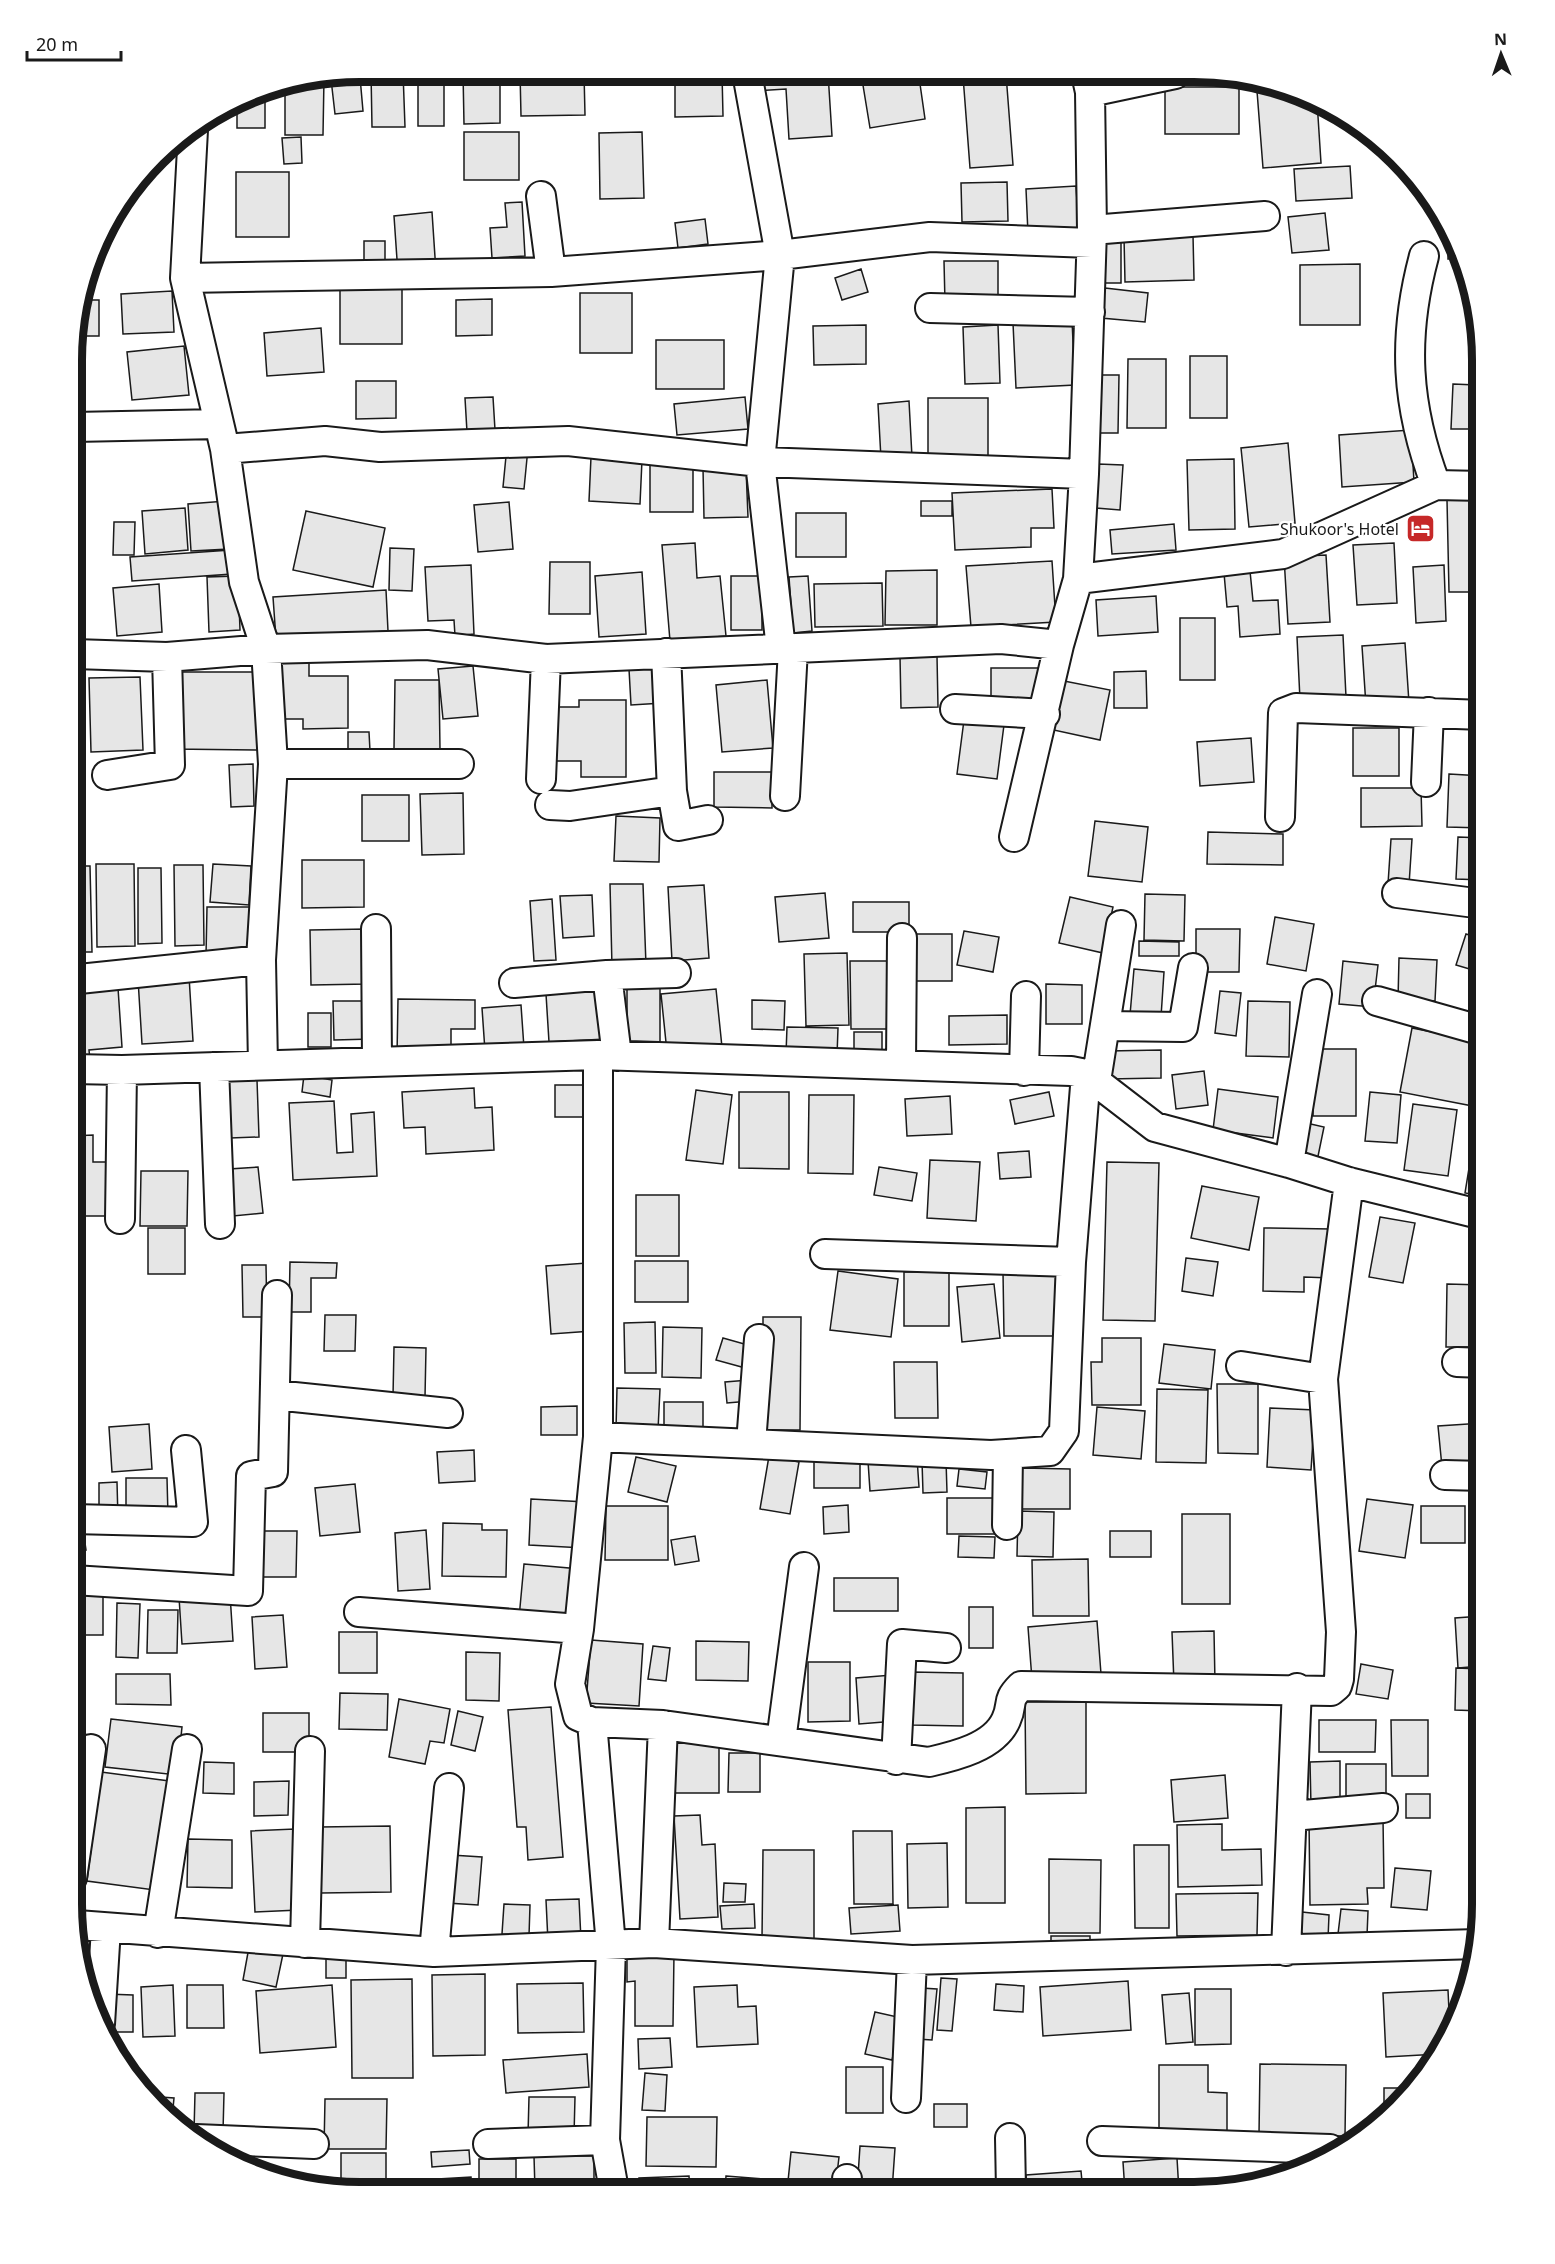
<svg xmlns="http://www.w3.org/2000/svg" width="1555" height="2264" font-family="'Noto Sans',sans-serif">
<style>
.building{fill:#e6e6e6;stroke:#1a1a1a;stroke-width:1.5}
.lines{fill:none;stroke-linecap:round;stroke-linejoin:round}
.minor-casing{stroke:#1a1a1a;stroke-width:32}
.minor{stroke:#fff;stroke-width:28}
.labels{text-anchor:middle;dominant-baseline:central;stroke-width:4.5;stroke-linejoin:round;paint-order:stroke}
.poi-label{font-size:16px;fill:#1a1a1a;stroke:#fff;text-anchor:end}
.rim{fill:none;stroke:#1a1a1a;stroke-width:8}
</style>
<rect width="100%" height="100%" fill="#fff"/>
<path class="building" d="M371 72H403L405 127H372Z
M418 72H444V126H418Z
M463 72H500V123L464 124Z
M520 72 584 73 585 115 521 116Z
M675 73H722L723 116 675 117Z
M752 73H828L832 136 789 139 786 89 753 91Z
M861 73 905 74 906 79 919 77 925 119 870 128Z
M1006 74 1013 165 970 168 963 76Z
M360 77 363 111 335 114 331 79Z
M324 78 323 135H285V84Z
M1165 87H1239V134H1165Z
M265 89V128H237V105Z
M1287 89 1317 101 1321 163 1263 168 1257 91Z
M464 132H519V180H464Z
M642 132 644 198 600 199 599 133Z
M301 137 302 163 284 164 282 138Z
M1350 166 1352 198 1296 201 1294 169Z
M236 172H289V237H236Z
M1007 182 1008 221 962 222 961 183Z
M1076 186 1079 231 1028 234 1026 189Z
M522 202 525 256 492 258 490 228 507 227 505 203Z
M432 212 436 272 398 274 394 216Z
M1325 213 1329 250 1292 253 1288 217Z
M705 219 708 244 678 248 675 223Z
M1448 227 1453 233 1459 259H1448Z
M1193 235 1194 280 1125 282 1124 237Z
M364 241H385V274H364Z
M1104 241H1121V283H1105Z
M944 261H998V303H945Z
M1360 264V325H1300V265Z
M861 269 868 292 842 300 835 278Z
M340 283H402V344H340Z
M1105 288 1148 293 1145 322 1101 318Z
M172 291 174 332 123 334 121 294Z
M580 293H632V353H580Z
M492 299V335L456 336V300Z
M82 300H99V336H74L75 323Z
M1072 320 1075 385 1016 388 1013 323Z
M866 325V364L814 365 813 326Z
M998 325 1000 383 965 384 963 327Z
M321 328 324 372 267 376 264 333Z
M656 340H724V389H656Z
M184 346 189 395 132 400 127 352Z
M1190 356H1227V418H1190Z
M1128 359H1166V428H1127Z
M1094 375H1119L1118 433H1093Z
M356 381H396V418L356 419Z
M1453 384 1476 385 1475 429H1451Z
M493 397 495 430 467 432 465 398Z
M745 397 748 429 677 435 674 404Z
M928 398H988V459H928Z
M909 401 912 457 881 459 878 404Z
M1411 430 1414 482 1342 487 1339 435Z
M1288 443 1295 523 1249 527 1241 448Z
M507 446 528 448 524 489 503 487Z
M650 456H693V512H650Z
M591 457 642 460 640 504 589 501Z
M1234 459 1235 529 1189 530 1187 460Z
M1098 464 1123 465 1120 510 1096 508Z
M703 468H746L748 517 704 518Z
M1052 489 1054 528H1031V547L955 550 952 493Z
M1447 500H1483V555H1473L1474 592H1449Z
M226 501 229 549 191 551 188 504Z
M921 501H952V516H921Z
M509 502 513 549 478 552 474 505Z
M185 508 188 550 145 554 142 511Z
M306 511 385 528 373 587 293 570Z
M74 513H77L79 625H74Z
M796 513H846V557H796Z
M114 522H135L134 555H113Z
M1174 524 1176 550 1112 554 1110 530Z
M695 543 697 578 720 576 726 636 670 641 662 545Z
M1394 543 1397 603 1357 605 1353 545Z
M390 548 414 549 412 591 389 590Z
M231 550 232 574 132 581 130 557Z
M1326 555 1330 622 1288 624 1284 557Z
M1052 561 1056 622 971 627 966 566Z
M550 562H590V614H549Z
M471 565 474 634 455 636 454 620 428 621 425 567Z
M1444 565 1446 621 1416 623 1413 567Z
M937 570V625H885L886 571Z
M1250 571 1253 601 1278 600 1280 634 1240 637 1238 606 1227 607 1224 573Z
M642 572 646 634 599 637 595 576Z
M238 576 240 630 209 632 207 577Z
M731 576H762V630H731Z
M808 576 812 631 793 633 789 577Z
M882 583 883 626 815 627 814 584Z
M159 584 162 632 117 636 113 588Z
M386 590 388 631 276 639 273 597Z
M1156 596 1158 632 1098 636 1096 600Z
M1180 618H1215V680H1180Z
M1343 635 1346 697 1300 700 1297 637Z
M1405 643 1409 703 1366 706 1362 646Z
M1480 644H1483V681Z
M309 656V676H348V728L303 729V719H282L281 657Z
M900 656H937L938 707 901 708Z
M473 666 478 716 443 719 438 669Z
M661 667 663 703 631 705 629 669Z
M991 668H1038V700H991Z
M1146 671 1147 708H1114V672Z
M172 672H261V750L171 749Z
M140 677 143 750 91 752 89 678Z
M395 680H439L440 750 394 749Z
M767 680 773 748 722 752 716 685Z
M1059 680 1110 690 1100 740 1049 729Z
M579 700H626V777H581V761H553V707H579Z
M964 720 1004 725 997 779 957 774Z
M1353 728H1399V776H1353Z
M348 732H369L370 751 348 752Z
M1251 738 1254 782 1200 786 1197 742Z
M253 764 254 806 231 807 229 765Z
M714 772H772V808L714 807Z
M1449 774 1483 776V828L1447 827Z
M1361 788H1421L1422 826 1361 827Z
M463 793 464 854 422 855 420 794Z
M362 795H409V841H362Z
M616 816 660 818 659 862 614 861Z
M1095 821 1148 827 1142 882 1088 876Z
M1208 832 1283 834V865L1207 864Z
M1458 837 1483 838V880L1456 879Z
M1391 839H1412L1409 885 1388 884Z
M302 860H364V907L302 908Z
M96 864H134L135 946 97 947Z
M213 864 251 866 249 905 210 902Z
M174 865H203L204 945 175 946Z
M74 866H90L92 952H74Z
M138 868H161L162 943 138 944Z
M610 884H643L646 965 612 967Z
M704 885 709 958 672 961 668 887Z
M825 893 829 938 779 942 775 897Z
M1145 894 1185 895 1184 941 1144 940Z
M592 895 594 936 563 938 560 896Z
M1070 897 1113 907 1103 953 1059 943Z
M552 899 556 960 534 961 530 901Z
M853 902H909V932H853Z
M207 907H250V957L206 956Z
M1275 917 1314 924 1306 971 1267 964Z
M367 929 368 984 311 985 310 930Z
M1196 929H1240L1239 972H1196Z
M964 931 999 937 993 972 957 965Z
M909 934H952V981H909Z
M1466 934 1483 939V973L1456 965Z
M1139 941 1179 942V956H1139Z
M847 953 849 1025 806 1026 804 954Z
M1399 958 1437 960 1435 1001 1398 1000Z
M850 961H888L889 1029H851Z
M1343 961 1378 965 1373 1007 1339 1004Z
M1134 969 1164 972 1161 1017 1130 1015Z
M189 976 193 1041 142 1044 138 979Z
M1046 984 1082 985V1024H1046Z
M118 988 122 1047 89 1050 90 1060 73 1061V991Z
M627 988H660V1043H627Z
M716 989 722 1047 667 1052 661 994Z
M603 990 606 1039 549 1042 546 994Z
M1220 991 1241 993 1236 1036 1215 1033Z
M398 999 475 1000V1029H451V1057L397 1056Z
M752 1000 785 1001 784 1030 752 1029Z
M333 1001H371L372 1039 334 1040Z
M1248 1001 1290 1002 1289 1057 1246 1056Z
M521 1005 524 1048 485 1051 482 1008Z
M308 1013H331V1047H308Z
M1007 1015V1044L949 1045V1016Z
M787 1027 838 1028 837 1056 786 1054Z
M1412 1028 1483 1042V1108L1400 1092Z
M854 1032H882V1057H854Z
M1313 1049H1356V1116H1313Z
M1161 1050V1078L1108 1079V1051Z
M1204 1071 1208 1105 1176 1109 1172 1075Z
M304 1075 332 1080 330 1097 302 1092Z
M257 1080 259 1137 230 1138 227 1081Z
M555 1085H590V1117H555Z
M474 1088 475 1108 492 1107 494 1150 426 1154 425 1127 404 1128 402 1092Z
M1218 1089 1278 1097 1273 1138 1213 1130Z
M696 1090 732 1095 723 1164 686 1160Z
M739 1092H789V1169L739 1168Z
M1049 1092 1054 1116 1015 1124 1010 1100Z
M1370 1092 1401 1095 1397 1143 1365 1141Z
M809 1095H854L853 1174 808 1173Z
M950 1096 952 1134 907 1136 905 1099Z
M334 1101 337 1153 353 1152 351 1114 374 1112 377 1176 293 1180 289 1103Z
M1413 1104 1457 1110 1448 1176 1404 1170Z
M1478 1113 1483 1114V1196L1465 1193Z
M1302 1122 1324 1127 1316 1166 1294 1161Z
M93 1135V1162H116V1216H73V1136Z
M1029 1151 1031 1177 1000 1179 998 1153Z
M930 1160 980 1162 976 1221 927 1218Z
M1107 1162 1159 1163 1155 1321 1103 1320Z
M258 1167 263 1213 233 1216 229 1169Z
M879 1167 917 1173 912 1201 874 1195Z
M141 1171H188L187 1226H140Z
M1202 1186 1259 1197 1249 1250 1191 1238Z
M636 1195H679V1256H636Z
M1380 1217 1415 1223 1403 1283 1369 1277Z
M148 1228H185V1274H148Z
M1264 1228 1331 1229V1278L1304 1277V1292L1263 1291Z
M1186 1258 1218 1262 1213 1296 1182 1291Z
M635 1261H688V1302H635Z
M290 1262 337 1263 336 1278H311V1312H289Z
M587 1263 592 1331 551 1334 546 1266Z
M242 1265H266L267 1317H243Z
M838 1271 898 1279 891 1337 830 1330Z
M1056 1271V1336H1004L1003 1272Z
M904 1272H949V1326H904Z
M994 1284 1000 1338 962 1342 957 1287Z
M1447 1284 1483 1285V1347H1446Z
M325 1315H356L355 1351H324Z
M763 1317H801L800 1430H763Z
M655 1322 656 1373H625L624 1323Z
M663 1327 702 1328 701 1378 662 1377Z
M723 1338 755 1347 749 1369 716 1360Z
M1102 1338H1141V1405H1092L1091 1362H1102Z
M1164 1344 1215 1350 1211 1389 1159 1383Z
M394 1347 426 1348 425 1397 393 1396Z
M894 1362H937L938 1418H895Z
M749 1380 750 1401 727 1403 725 1382Z
M1217 1384H1258V1454L1218 1453Z
M617 1388 660 1389 658 1430 616 1429Z
M1157 1389 1208 1390 1206 1463 1156 1462Z
M664 1402H703V1435L664 1434Z
M577 1406V1435H541V1407Z
M1097 1407 1145 1411 1141 1459 1093 1455Z
M1270 1408 1315 1410 1311 1470 1267 1467Z
M1483 1423V1464L1442 1467 1438 1426Z
M149 1424 152 1469 112 1472 109 1427Z
M474 1450 475 1481 439 1483 437 1452Z
M769 1456 799 1462 790 1514 760 1509Z
M636 1457 676 1466 667 1502 628 1492Z
M814 1458H860V1488H814Z
M917 1458 919 1487 870 1491 868 1461Z
M946 1460 947 1492 923 1493 922 1461Z
M1022 1468 1070 1469V1509H1022Z
M959 1469 987 1472 985 1489 957 1486Z
M126 1478H167L168 1516 126 1517Z
M117 1482 118 1519H99V1483Z
M355 1484 360 1532 320 1536 315 1488Z
M947 1498H1001V1534H947Z
M531 1499 586 1502 584 1548 529 1545Z
M1367 1499 1413 1505 1405 1558 1359 1551Z
M848 1505 849 1532 824 1534 823 1507Z
M1480 1505H1483V1552H1480Z
M606 1506H668V1560H605Z
M1421 1506H1465V1543H1421Z
M1018 1511 1054 1512 1053 1557 1017 1556Z
M1182 1514H1230V1604H1182Z
M443 1523 482 1524V1530H507L506 1577 442 1576Z
M83 1529 86 1550 73 1551V1530Z
M426 1530 430 1589 398 1591 395 1533Z
M259 1531H297L296 1577H258Z
M1110 1531H1151V1557H1110Z
M695 1536 699 1561 675 1565 671 1540Z
M959 1536 995 1537 994 1558 958 1557Z
M1088 1559 1089 1616H1033L1032 1560Z
M524 1564 580 1569 574 1624 519 1618Z
M834 1578H898V1611H834Z
M73 1589H103V1635H72Z
M230 1594 233 1641 182 1644 179 1597Z
M117 1603 140 1604 138 1658 116 1657Z
M969 1607H993V1648H969Z
M148 1610H178L177 1653H147Z
M283 1615 287 1667 255 1669 252 1617Z
M1482 1616V1666L1458 1668 1455 1618Z
M1097 1621 1101 1674 1032 1680 1028 1627Z
M1214 1631 1215 1683 1174 1684 1172 1632Z
M339 1632H377V1673H339Z
M591 1640 643 1644 639 1706 586 1703Z
M696 1641 749 1642 748 1681 696 1680Z
M653 1646 670 1648 666 1681 648 1679Z
M466 1652 500 1653 499 1701 466 1700Z
M808 1662H850V1721L808 1722Z
M1361 1664 1393 1670 1388 1699 1356 1694Z
M1456 1668 1482 1669V1711L1455 1710Z
M912 1672 963 1673V1726L912 1725Z
M116 1674H170L171 1705 116 1704Z
M892 1675 896 1721 859 1724 856 1678Z
M340 1693 388 1694 387 1730 339 1729Z
M399 1699 450 1709 444 1743 430 1741 425 1764 389 1757Z
M1025 1702H1086V1793L1026 1794Z
M551 1707 563 1857 528 1860 526 1827H517L508 1710Z
M458 1711 483 1717 475 1751 451 1745Z
M263 1713H309V1752H263Z
M111 1719 182 1727 177 1775 105 1767Z
M1319 1720H1376L1375 1752H1319Z
M1391 1720H1428V1776H1392Z
M672 1743 719 1744V1793H671Z
M729 1753H760V1792H728Z
M1340 1761V1805L1311 1806 1310 1762Z
M204 1762 234 1763V1794L203 1793Z
M1346 1764H1386V1799H1346Z
M101 1772 177 1782 162 1891 87 1881Z
M1225 1775 1228 1818 1174 1822 1171 1780Z
M289 1781 288 1815 254 1816V1782Z
M1406 1794H1430V1818H1406Z
M1005 1807V1903H966V1808Z
M700 1815 702 1845 715 1844 718 1917 680 1919 674 1816Z
M1383 1818 1384 1888H1367L1368 1904 1310 1905 1309 1819Z
M1482 1823V1922H1471L1470 1824Z
M1222 1824V1850L1261 1849 1262 1885 1178 1887 1177 1825Z
M390 1826 391 1892 321 1893 320 1827Z
M295 1829 299 1910 255 1912 251 1831Z
M853 1831H892L893 1904H854Z
M188 1839 232 1840V1888L187 1887Z
M947 1843 948 1907 908 1908 907 1844Z
M1134 1845H1169V1928H1135Z
M763 1850H814V1939H762Z
M451 1855 482 1857 478 1905 447 1903Z
M1049 1859 1101 1860 1100 1933H1049Z
M1395 1868 1431 1871 1427 1910 1391 1907Z
M724 1883 746 1884 745 1902H723Z
M1258 1893 1257 1935 1177 1936 1176 1894Z
M579 1899 581 1940 548 1942 546 1900Z
M504 1904 530 1905 529 1936 502 1934Z
M754 1904 755 1928 722 1929 720 1906Z
M898 1905 900 1931 851 1934 849 1908Z
M1341 1909 1368 1911 1367 1936 1338 1934Z
M1302 1912 1329 1915 1328 1939 1300 1937Z
M1051 1936H1090V1953L1051 1952Z
M249 1947 283 1954 276 1987 243 1980Z
M346 1949V1978H326V1950Z
M627 1952 674 1953 673 2026H635V1981L627 1982Z
M485 1974V2055L433 2056 432 1975Z
M941 1978 957 1979 952 2031 937 2030Z
M412 1979 413 2078H352L351 1980Z
M1128 1981 1131 2030 1043 2036 1040 1987Z
M583 1983 584 2032 518 2033 517 1984Z
M996 1984 1024 1986 1023 2012 994 2010Z
M173 1985 175 2036 143 2037 141 1987Z
M187 1985H223L224 2028H187Z
M332 1985 336 2047 260 2053 256 1991Z
M737 1985 738 2007 756 2006 758 2044 697 2047 694 1987Z
M921 1988 937 1989 932 2040 917 2039Z
M1195 1989H1231V2044L1195 2045Z
M1448 1990 1450 2032 1439 2054 1386 2057 1383 1993Z
M1189 1993 1193 2042 1166 2044 1162 1995Z
M106 1994 133 1995V2032H106Z
M875 2012 902 2018 892 2060 865 2054Z
M670 2038 672 2067 639 2069 638 2039Z
M587 2054 589 2087 506 2093 503 2060Z
M1260 2064 1346 2065 1345 2136 1259 2135Z
M1159 2065H1208V2092L1227 2093V2134H1159Z
M846 2067H883V2113H846Z
M645 2073 667 2075 665 2111 642 2110Z
M1384 2088H1413L1384 2121Z
M195 2093H224L223 2132H194Z
M146 2096 174 2098 172 2119Z
M529 2097H575L574 2136 528 2135Z
M325 2099H387L386 2149H324Z
M934 2104H967V2127H934Z
M647 2117H717L716 2167 646 2166Z
M860 2146 895 2148 892 2191H857Z
M469 2150 470 2164 432 2167 431 2152Z
M791 2152 839 2157 835 2191H787Z
M341 2153H386V2190H341Z
M534 2156H594V2190H535Z
M1177 2158 1179 2192H1125L1123 2162Z
M479 2159H516V2190H479Z
M1081 2171 1083 2192H1027L1026 2175Z
M689 2176 690 2191 640 2190 639 2178Z
M726 2176 764 2179 763 2191H725Z
M471 2177 472 2190H438V2179Z"/>
<g class="lines">
<defs>
<path id="minor" d="M747 73 780 255 760 462 781 649
M1090 92 1175 74
M193 130 185 278 225 449 244 582 266 649 273 764 261 960 263 1065
M541 196 551 272
M1092 230 1265 216
M1424 256C1402 338 1406 406 1436 485
M185 278 551 272 780 255 930 237 1091 243
M930 308 1090 312
M74 427 219 424
M225 449 325 441 380 447 568 441 760 462 1084 474
M1078 579 1283 554 1436 485 1483 486
M74 654 167 657 266 649 427 645 546 659 1001 639 1059 645 1078 579 1084 474 1092 230 1090 92 1086 74
M955 709 1045 714
M273 764H459
M107 775 170 765 167 657
M541 779 546 659
M1426 782 1429 712
M672 791 678 826 708 820
M785 796 793 649
M550 805 570 806 672 791 666 653
M1280 817 1283 713 1296 708 1483 715
M1014 837 1059 645
M1397 893 1483 904
M376 929 377 1061
M607 975 676 973
M79 979 261 960
M514 983 607 975 617 1056
M1377 1001 1483 1031
M1105 1026 1183 1027 1193 968
M598 1055V1437L579 1629 570 1684 578 1716 592 1722 663 1725 929 1762C955 1756 994 1747 1006 1720 1014 1703 1005 1702 1021 1686L1331 1691 1337 1686 1339 1679 1341 1632 1323 1379 1349 1182
M901 1064 902 938
M214 1067 220 1224
M73 1069 122 1070 598 1055 1071 1071 1086 1074 1155 1127 1289 1163 1349 1182 1483 1215
M1024 1071 1026 996
M1096 1081 1121 925
M1289 1163 1317 994
M120 1219 122 1070
M825 1254 1071 1262
M1457 1362 1483 1363
M1241 1366 1323 1379
M275 1395 448 1413
M598 1437 991 1455 1050 1451 1064 1431 1071 1262 1086 1074
M751 1443 759 1339
M1445 1475 1483 1476
M73 1519 193 1522 186 1450
M1007 1525 1008 1454
M73 1580 248 1591 251 1476 273 1472 277 1295
M359 1612 579 1629
M592 1722 611 1946 605 2140 614 2190
M781 1741 804 1567
M896 1760 902 1644 946 1648
M1292 1816 1383 1808
M72 1878 91 1749
M77 1925 434 1952 654 1943 912 1960 1478 1944
M158 1933 187 1749
M305 1943 310 1751
M654 1943 663 1725
M1286 1951 1297 1688
M434 1952 449 1788
M100 2024 106 1928
M906 2098 912 1960
M1010 2138 1011 2191
M196 2139 314 2144
M1102 2141 1330 2149
M488 2144 605 2140
M847 2191V2179"/>
</defs>
<use href="#minor" class="minor-casing"/>
<use href="#minor" class="minor"/>
</g>
<defs>
<symbol id="hotel-square" viewBox="-11 -11 22 22"><rect x="-9" y="-9" width="18" height="18" rx="4" fill="#c62828" stroke="#fff"/><path d="M-6-4.5h1.5V1H6V5H4.5V3h-9V5H-6ZM-4 0a1.8 1.8 0 1 1 3.6 0ZM.5 0V-2.5h3Q6-2.5 6 0Z" fill="#fff"/></symbol>
</defs>
<g fill-rule="evenodd">
<use href="#hotel-square" x="1404" y="512" width="33" height="33"/>
</g>
<g class="labels">
<g class="poi-label">
<text x="1399" y="529">Shukoor's Hotel</text>
</g>
</g>
<path d="M0 0H1555V2264H0ZM360 82H1194A278 278 0 0 1 1472 360V1904A278 278 0 0 1 1194 2182H360A278 278 0 0 1 82 1904V360A278 278 0 0 1 360 82Z" fill="#fff" fill-rule="evenodd"/>
<path class="rim" d="M360 82H1194A278 278 0 0 1 1472 360V1904A278 278 0 0 1 1194 2182H360A278 278 0 0 1 82 1904V360A278 278 0 0 1 360 82Z"/>
<g transform="translate(1501 54) rotate(358)" stroke="#ffffff" stroke-width="4.5" paint-order="stroke">
<path d="M0-4.5L10 22L0 15L-10 22Z" fill="#1a1a1a"/>
<text y="-9" font-size="16" font-weight="bold" text-anchor="middle" fill="#1a1a1a">N</text>
</g>
<path d="M27 51v9h94v-9" fill="none" stroke="#1a1a1a" stroke-width="3"/>
<text x="36" y="51" font-size="18" fill="#1a1a1a" stroke="#ffffff" stroke-width="4.5" paint-order="stroke">20 m</text>
</svg>
